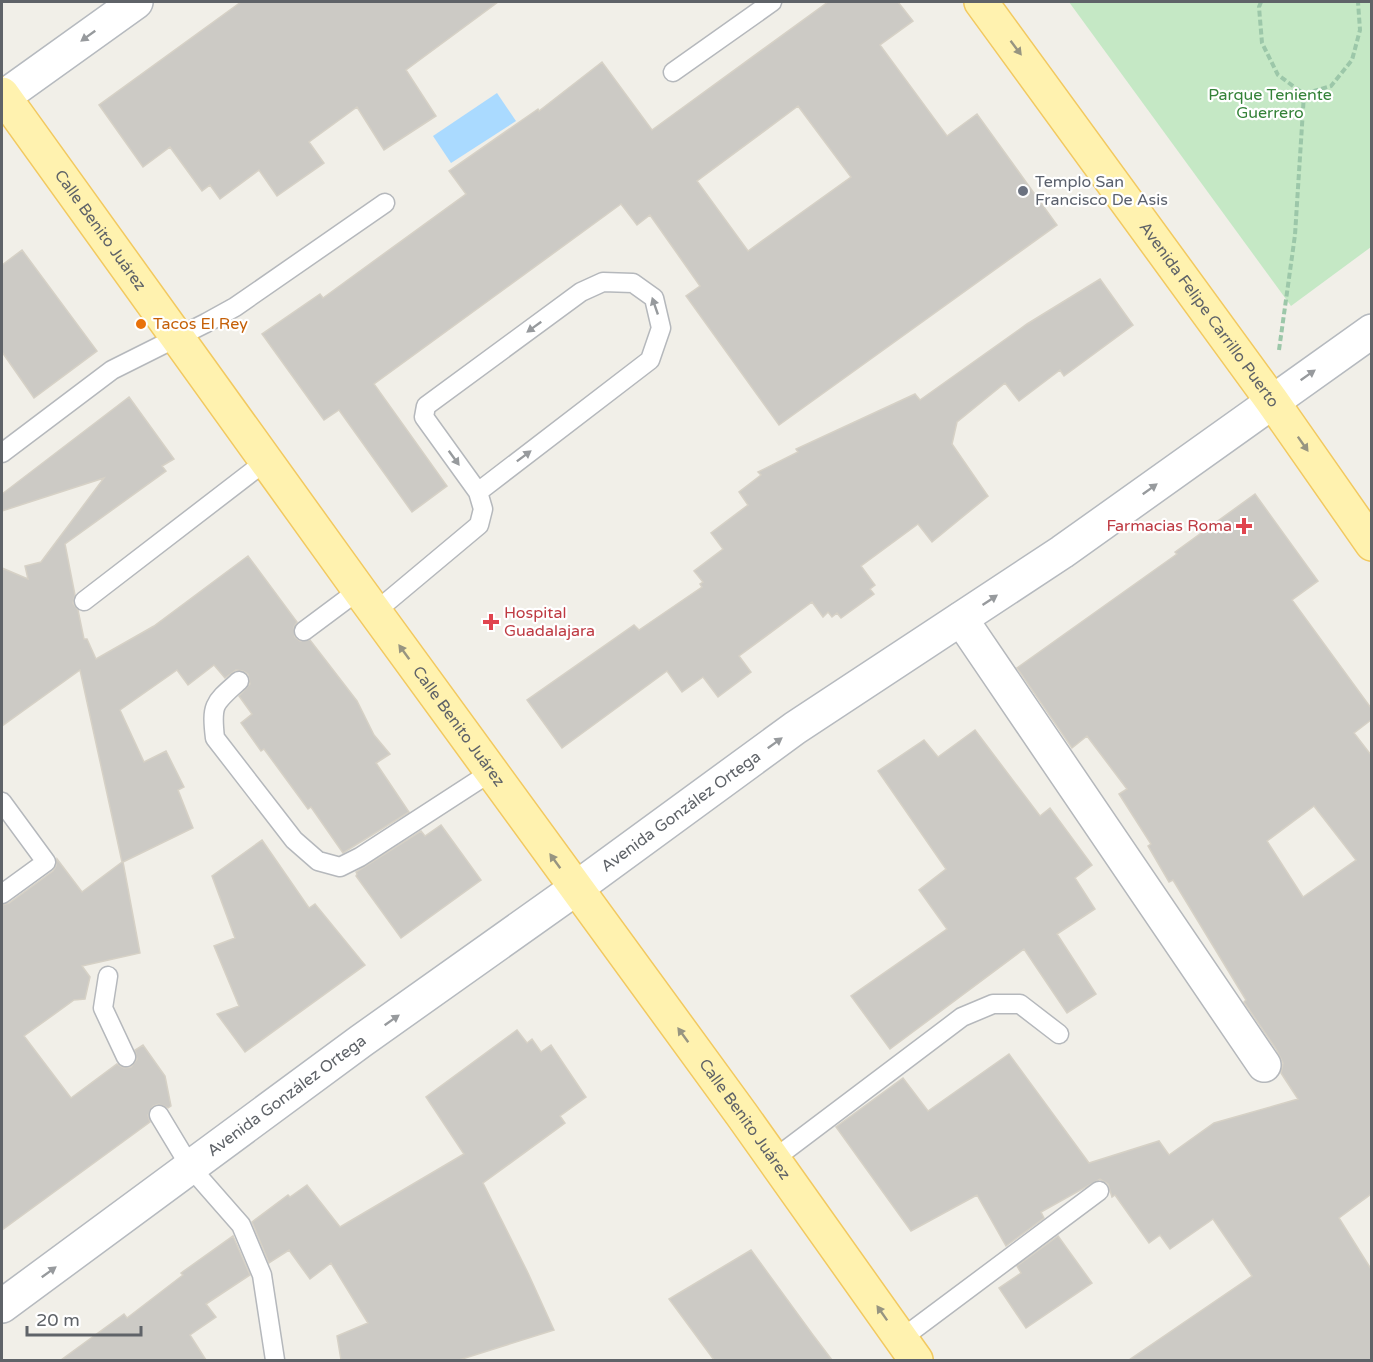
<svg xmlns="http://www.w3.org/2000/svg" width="1373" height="1362" font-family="'Varela Round',sans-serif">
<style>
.green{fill:#c5e8c5}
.water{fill:#aadaff}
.building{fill:#cccac5;stroke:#d6d1c6;stroke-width:1.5;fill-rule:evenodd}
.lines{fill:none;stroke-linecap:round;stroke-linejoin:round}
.lane-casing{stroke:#b5b8bc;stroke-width:21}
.street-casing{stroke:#b5b8bc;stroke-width:36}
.secondary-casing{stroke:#b6babf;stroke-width:36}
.primary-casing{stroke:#f2c960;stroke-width:36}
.path{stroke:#9cc7a9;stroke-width:4;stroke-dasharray:6 3;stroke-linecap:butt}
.lane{stroke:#fff;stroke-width:18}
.street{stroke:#fff;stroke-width:33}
.secondary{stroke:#fff;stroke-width:33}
.primary{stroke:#fff2af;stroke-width:33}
.oneway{fill:#979a9d}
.oneway2{fill:#979581}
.worship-dot{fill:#6b7280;stroke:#fff;stroke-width:2}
.food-dot{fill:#e8710a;stroke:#fff;stroke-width:2}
.health-dot{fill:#e0444e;stroke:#fff;stroke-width:2}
.labels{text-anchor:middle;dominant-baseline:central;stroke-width:4.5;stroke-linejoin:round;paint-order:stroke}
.park-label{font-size:16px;fill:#348238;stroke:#fff}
.worship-label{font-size:16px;fill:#5b616d;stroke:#fff;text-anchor:start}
.street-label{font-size:16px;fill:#5f6368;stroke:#fff}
.food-label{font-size:16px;fill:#c56008;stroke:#fff;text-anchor:start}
.health-label{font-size:16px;fill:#be3a42;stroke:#fff;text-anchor:end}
</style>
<rect width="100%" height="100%" fill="#f1efe8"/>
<path class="green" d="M1069 2H1371V247L1291 306Z"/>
<path class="water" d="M497 93 516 121 451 163 433 136Z"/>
<path class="building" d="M241 2H498L406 70 436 116 384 150 357 107 309 142 324 163 277 196 259 170 220 199 210 185 202 191 170 147 143 167 99 105Z
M828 2H898L913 21 880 45 947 136 977 114 1057 225 779 425 686 296 700 286 650 215 637 225 621 204 374 384 447 486 412 512 339 410 324 420 262 334 320 294 323 298 466 194 449 171 538 109 539 111 602 62 652 130ZM798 106 851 177 748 251 697 181Z
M22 250 97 351 34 398 2 352V265Z
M1100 279 1133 325 1064 376 1060 370 1019 401 1005 383 957 422 952 444 988 496 932 542 918 524 861 566 875 585 870 589 874 594 841 618 837 613 832 617 828 612 823 617 812 602 739 656 751 672 718 697 703 677 682 692 667 671 562 748 527 700 634 625 639 630 702 587 700 584 703 582 694 571 723 549 711 533 748 505 739 492 761 475 758 472 798 452 796 449 915 394 920 400 1027 324Z
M129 397 174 459 162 466 166 471 65 544 75 595 73 603 78 610 84 639H87L96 659 154 626 248 556 297 622 294 627 295 637 300 641 310 640 357 701 374 735 390 754 376 763 409 812 343 853 311 807 308 809 264 749 261 751 241 723 252 714 239 696 250 684 248 674 243 671 236 670 225 678 214 665 188 685 177 670 120 710 144 762 166 751 184 787 178 790 193 828 123 862 140 953 82 966 90 977 85 999 74 1000 24 1036 71 1098 117 1064 124 1068 131 1067 137 1059 135 1050 143 1045 165 1076 171 1106 168 1108 159 1104 153 1106 148 1115 150 1122 2 1230V905L9 903 53 871 56 866 57 859 82 892 122 862 80 670 2 726V568L28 579 25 566 41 562 104 478 2 511V494Z
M1255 494 1318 581 1292 600 1371 708V720L1354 733 1371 755V1194L1339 1218 1371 1269V1360H1129L1252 1276 1213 1219 1170 1249 1160 1235 1149 1243 1115 1195 1112 1197 1108 1184 1100 1179 1041 1212 1044 1218 1006 1246 977 1195 911 1231 836 1127 903 1078 928 1111 1009 1054 1089 1163 1159 1141 1169 1155 1214 1123 1298 1099 1281 1073 1283 1063 1276 1049 1244 1002 1246 1000 1173 880 1169 882 1148 846 1151 844 1119 794 1127 789 1087 736 1072 748 1017 668 1177 554 1175 552ZM1314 806 1356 860 1303 897 1267 841Z
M975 730 1040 816 1050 808 1092 865 1075 878 1095 909 1057 934 1096 994 1067 1013 1024 949 890 1049 851 996 947 929 919 890 946 869 878 771 924 740 938 757Z
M441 825 481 880 401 938 356 876 357 874 356 872 421 831 425 836Z
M262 840 309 908 315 904 365 965 245 1052 217 1014 239 1006 214 946 235 938 212 876Z
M517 1030 527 1043 532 1039 541 1052 551 1045 586 1097 560 1116 565 1123 483 1183 528 1273 554 1330 459 1360H341L337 1336 368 1323 331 1263 310 1279 289 1250 269 1263 252 1222 288 1195 290 1197 307 1185 340 1227 464 1154 426 1097Z
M233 1236 250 1275 206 1304 216 1317 190 1335 206 1360H61L124 1314 127 1318 183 1275 181 1273Z
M1058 1236 1092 1283 1026 1328 999 1288 1021 1273 1017 1266Z
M751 1250 813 1335 832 1360H714L669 1299Z"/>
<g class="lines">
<defs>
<path id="lane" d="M673 72 772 2
M2 453 112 370 206 323 235 307 385 203
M84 601 266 461
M375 612 479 525 483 509 478 492 424 417 426 406 581 292 603 282 633 283 654 298 661 328 650 360 478 492
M304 631 359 590
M239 681C214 703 211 704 215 738L294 840 318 861 340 867 360 857 491 772
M2 802 46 862 2 894
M108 976 103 1008 126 1057
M159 1115 191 1168 241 1225 262 1275 275 1360
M774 1159 962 1017 993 1004H1020L1059 1034
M901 1339 1099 1191"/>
<path id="street" d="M961 619 1264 1065"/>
<g id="secondary">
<path d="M2 98 136 2"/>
<path id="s1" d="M2 1306 361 1041 575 889 795 728 1062 552 1372 331"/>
</g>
<g id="primary">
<path id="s2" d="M981 2 1272 401 1372 544"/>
<path id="s3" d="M2 94 359 590 742 1115 916 1360"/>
</g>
</defs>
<use href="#lane" class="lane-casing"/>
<use href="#street" class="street-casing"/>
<use href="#secondary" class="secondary-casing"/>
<use href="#primary" class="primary-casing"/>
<path class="path" d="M1261 2 1259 7 1262 43 1278 75 1304 94
M1304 94 1331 86 1352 60 1360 30 1358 2
M1279 350 1295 235 1304 94"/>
<use href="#lane" class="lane"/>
<use href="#street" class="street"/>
<use href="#secondary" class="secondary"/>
<use href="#primary" class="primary"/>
</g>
<defs><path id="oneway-solid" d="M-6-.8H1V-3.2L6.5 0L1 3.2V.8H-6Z" transform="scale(1.5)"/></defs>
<g class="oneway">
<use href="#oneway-solid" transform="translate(88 36) rotate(144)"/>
<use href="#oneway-solid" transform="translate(655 306) rotate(-109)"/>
<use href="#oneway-solid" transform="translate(534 327) rotate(144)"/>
<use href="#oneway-solid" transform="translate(1308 375) rotate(-35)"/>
<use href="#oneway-solid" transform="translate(524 456) rotate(-37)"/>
<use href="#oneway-solid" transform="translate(454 458) rotate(54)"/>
<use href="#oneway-solid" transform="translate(1150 489) rotate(-36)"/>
<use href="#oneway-solid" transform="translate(990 600) rotate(-34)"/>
<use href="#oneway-solid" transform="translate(775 743) rotate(-36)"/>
<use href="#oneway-solid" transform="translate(392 1020) rotate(-35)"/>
<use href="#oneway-solid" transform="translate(49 1272) rotate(-36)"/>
</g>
<g class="oneway2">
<use href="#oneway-solid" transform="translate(1016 48) rotate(53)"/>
<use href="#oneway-solid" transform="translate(1303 444) rotate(55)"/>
<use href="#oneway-solid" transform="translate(404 652) rotate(-126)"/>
<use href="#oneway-solid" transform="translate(555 861) rotate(-126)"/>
<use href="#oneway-solid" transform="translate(683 1035) rotate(-126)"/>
<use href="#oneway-solid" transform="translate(882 1313) rotate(-125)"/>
</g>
<circle class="worship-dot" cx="1023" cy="191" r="6"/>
<circle class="food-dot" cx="141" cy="324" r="6"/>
<g class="health-dot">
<path d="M1241 517h6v6h6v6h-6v6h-6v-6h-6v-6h6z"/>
<path d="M488 613h6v6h6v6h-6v6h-6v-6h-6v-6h6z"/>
</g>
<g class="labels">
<g class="park-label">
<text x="1270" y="95">Parque Teniente<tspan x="1270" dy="18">Guerrero</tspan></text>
</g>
<g class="worship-label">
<text x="1035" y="182">Templo San<tspan x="1035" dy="18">Francisco De Asis</tspan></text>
</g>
<g class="street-label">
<text stroke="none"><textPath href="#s3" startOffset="168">Calle Benito Juárez</textPath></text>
<text stroke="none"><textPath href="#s2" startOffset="387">Avenida Felipe Carrillo Puerto</textPath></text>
<text stroke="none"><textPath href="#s3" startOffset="780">Calle Benito Juárez</textPath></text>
<text stroke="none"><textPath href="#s1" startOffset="840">Avenida González Ortega</textPath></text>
<text stroke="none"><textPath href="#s1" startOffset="354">Avenida González Ortega</textPath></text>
<text stroke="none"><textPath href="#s3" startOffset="1266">Calle Benito Juárez</textPath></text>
</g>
<g class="food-label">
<text x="153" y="324">Tacos El Rey</text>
</g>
<g class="health-label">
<text x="1232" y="526">Farmacias Roma</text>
<text x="504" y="613" text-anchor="start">Hospital<tspan x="504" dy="18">Guadalajara</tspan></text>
</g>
</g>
<rect width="1373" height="1362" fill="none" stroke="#5f6368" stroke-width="6"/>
<path d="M27 1326v9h114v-9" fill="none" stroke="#5f6368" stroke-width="3"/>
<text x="36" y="1326" font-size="18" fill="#5f6368" stroke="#ffffff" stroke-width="4.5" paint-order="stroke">20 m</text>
</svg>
